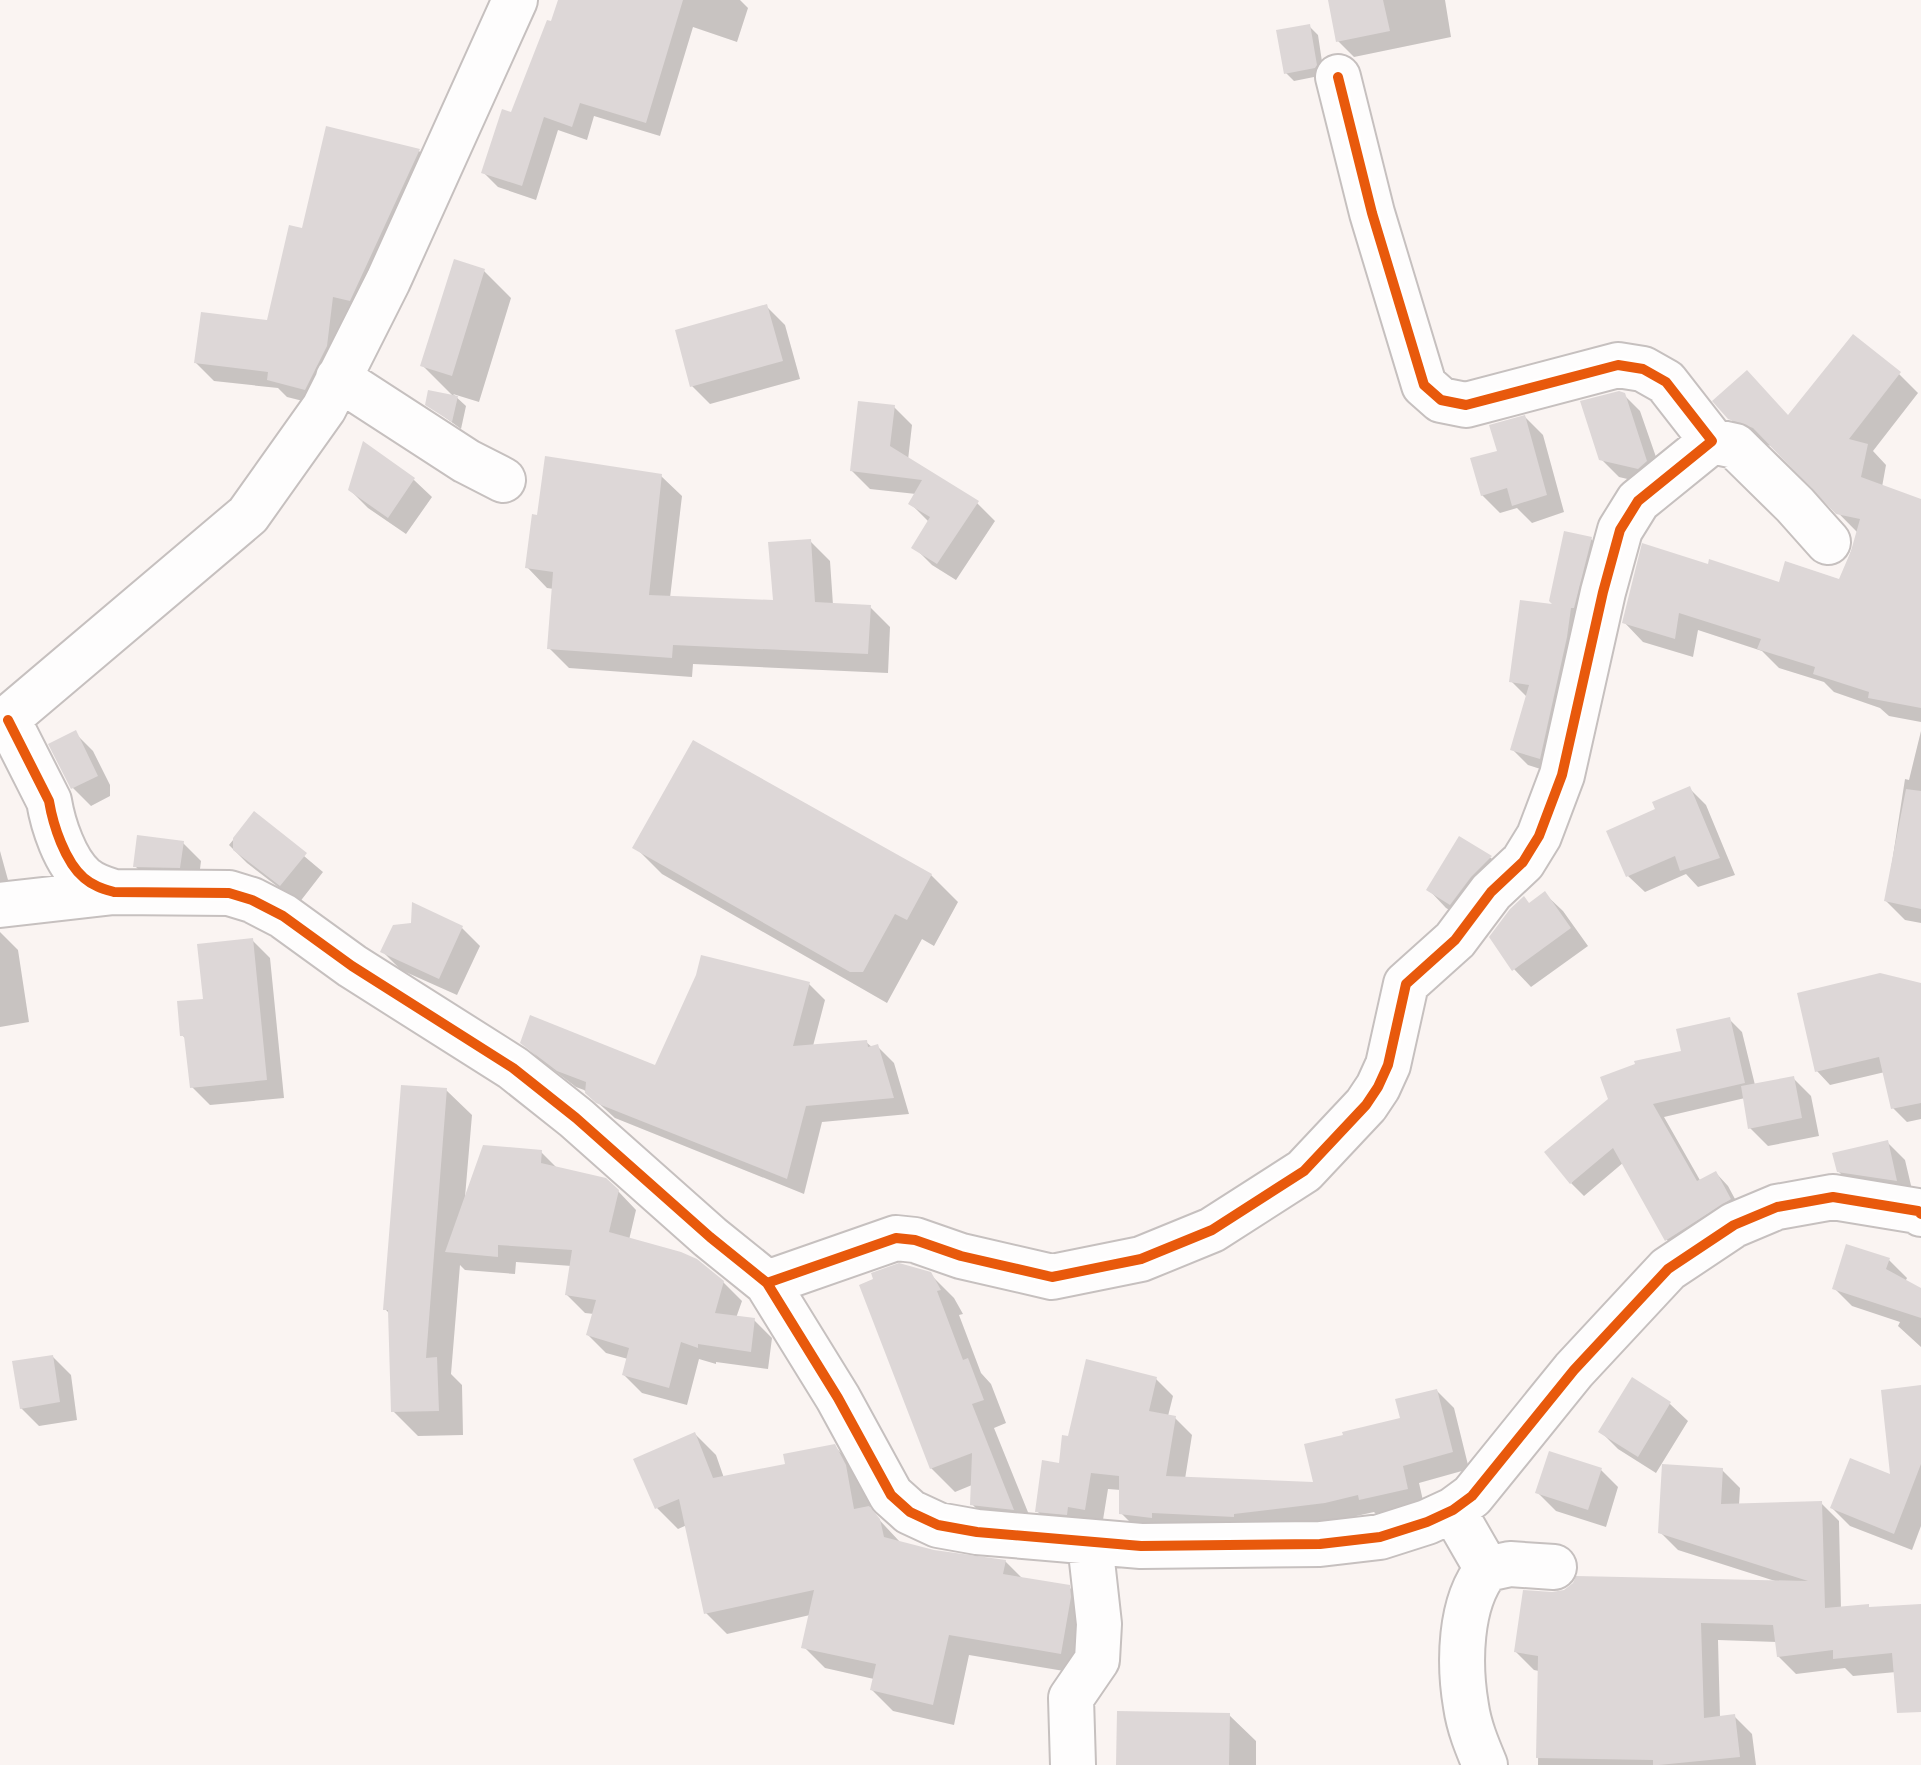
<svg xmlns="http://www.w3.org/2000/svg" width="1921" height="1765" font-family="'Fira Sans',sans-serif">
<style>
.shadow{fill:#0003}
.building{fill:#ddd7d7}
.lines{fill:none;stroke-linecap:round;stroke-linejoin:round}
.minor-casing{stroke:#c6c0bf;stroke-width:48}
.minor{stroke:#fefdfd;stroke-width:44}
.cycleway-casing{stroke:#fff;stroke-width:15}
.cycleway{stroke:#e8590c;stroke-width:10}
</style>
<rect width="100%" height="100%" fill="#faf4f2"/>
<path class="shadow" d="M561 0H740L748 8 737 42 693 27 660 136 594 116 587 140 558 130 536 200 498 187 484 173 553 24Z
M1330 0H1445L1451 37 1354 57 1338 41Z
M1309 26 1318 35 1324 75 1294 81 1286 73Z
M327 128 419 151 437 168 323 406 287 397 278 388 214 381 196 363 268 322 303 230Z
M484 271 511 298 479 402 453 394 466 406 461 429 427 404 454 397 423 366Z
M767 307 785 325 800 379 710 404 692 386Z
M1899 374 1918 393 1873 451 1886 465 1882 487 1921 505V722L1889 716 1880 708 1834 692 1824 682 1779 668 1762 651 1698 630 1693 657 1643 642 1624 622 1780 585 1840 581 1858 533 1773 447 1749 437 1729 417H1789Z
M1622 393 1640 411 1664 480 1657 486 1619 477 1601 459Z
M894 407 912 425 908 460 977 503 995 521 956 580 932 565 914 547 929 522 910 503 916 494 870 489 852 471Z
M1525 417 1543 435 1564 512 1532 523 1517 508 1500 513 1482 495 1499 452Z
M661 476 682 496 670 598 775 603 810 541 830 561 833 605 870 607 890 627 888 673 693 664 692 677 569 668 549 648 554 589 547 588 527 567 539 517Z
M414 480 432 497 406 534 368 508 350 490Z
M1591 539 1607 555 1556 774 1528 765 1512 749 1527 697 1511 681Z
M1921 731V923L1905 920 1886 901 1905 779 1909 780Z
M75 733 93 751 110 785V796L91 806 73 788Z
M1689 788 1706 805 1735 875 1698 887 1686 874 1645 892 1628 876 1658 810Z
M254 814 323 872 299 903 247 863 229 845Z
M1460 839 1491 858 1509 876 1469 921 1446 908 1429 890Z
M183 843 201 861 198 885 153 884 135 866Z
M635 847 931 875 958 902 934 946 922 939 887 1003 662 874Z
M0 851 13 898 0 906Z
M1545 894 1563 911 1588 946 1531 987 1514 969 1530 905Z
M462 928 480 946 457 995 401 970 383 952Z
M0 932 18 950 29 1022 0 1027Z
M252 940 270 958 284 1098 210 1105 192 1087 187 1040 182 1035 205 1000Z
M809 984 825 1000 813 1046 866 1042 873 1048 878 1047 894 1063 909 1114 822 1122 804 1194 615 1118 584 1090 576 1087 539 1059 522 1042 656 1068Z
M1921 985V1119L1907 1122 1893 1108 1885 1072 1830 1085 1817 1071Z
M1729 1019 1742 1032 1755 1085 1793 1078 1811 1096 1819 1136 1768 1146 1750 1128 1745 1098 1664 1117 1701 1182 1716 1173 1728 1186 1742 1212 1679 1252 1667 1240 1624 1162 1584 1196 1571 1183 1684 1052Z
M446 1090 472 1115 465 1197 541 1152 558 1169 618 1191 636 1210 629 1240 723 1282 742 1301 736 1318 754 1320 772 1338 768 1369 716 1362V1364L699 1359 687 1405 642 1393 624 1375 628 1359 606 1353 588 1335 594 1314 585 1313 567 1295 572 1266 516 1262 515 1274 465 1270 460 1265 451 1374 462 1385 463 1435 418 1436 393 1411 390 1314 385 1309Z
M1887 1142 1905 1160 1914 1198 1857 1190 1838 1171Z
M1889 1260 1907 1278 1905 1282 1921 1290V1347L1898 1326 1900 1322 1852 1306 1834 1288Z
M930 1274 954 1298 963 1314 959 1315 981 1373 991 1384 1006 1423 994 1428 1036 1532 995 1528 972 1504V1485L955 1492 931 1468Z
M53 1357 71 1375 77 1420 39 1426 21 1408Z
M1156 1379 1173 1396 1168 1416 1175 1418 1192 1435 1185 1479 1316 1484 1403 1420 1437 1391 1454 1408 1469 1469 1419 1483 1424 1505 1378 1516 1374 1512 1343 1519 1251 1530H1138L1121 1513V1490L1108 1489 1102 1526 1054 1528 1037 1511 1060 1465 1070 1438Z
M1633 1380 1670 1404 1688 1421 1656 1473 1618 1449 1601 1432Z
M1921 1387V1526L1912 1550 1850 1526 1832 1508 1892 1477Z
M695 1434 716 1455 724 1478 787 1465 834 1446 855 1467 866 1488 871 1511 900 1542 933 1552 1005 1561 1023 1579 1069 1587 1090 1608 1082 1674 969 1655 954 1725 893 1711 872 1690 874 1679 825 1668 804 1647 810 1615 727 1634 706 1613 687 1525 678 1529 657 1508Z
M1601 1470 1618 1487 1606 1527 1556 1511 1538 1493Z
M1722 1470 1740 1488 1739 1505 1821 1503 1839 1521 1841 1609 1921 1605V1676L1907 1671 1853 1676 1845 1668 1796 1674 1778 1656 1777 1642 1718 1640 1720 1718 1734 1716 1752 1734 1756 1765H1538L1539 1671 1534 1670 1516 1652 1552 1594 1775 1581 1678 1550 1660 1532Z
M1229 1715 1256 1741V1765H1118Z"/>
<path class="building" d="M558 0H683L646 123 580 103 572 127 544 117 522 186 481 173 502 109 511 112 547 20 551 21Z
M1328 0H1383L1390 31 1336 42Z
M1310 24 1317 65 1315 68 1284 74 1276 30Z
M326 126 420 149 350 301 333 297 327 346 305 390 267 380 268 372 194 363 201 312 267 320 289 225 302 228Z
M454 259 485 269 452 376 420 366Z
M767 304 783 361 690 387 675 330Z
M1853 334 1901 372 1849 439 1868 444 1861 477 1921 499V708L1868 698 1869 692 1813 674 1815 667 1757 649 1761 639 1679 613 1675 639 1622 623 1642 543 1708 564 1709 559 1779 582 1785 561 1839 579 1851 551 1860 519 1836 514 1753 428 1728 419 1712 401 1747 370 1788 415Z
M428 390 458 396 452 422 425 405Z
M1619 391 1625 393 1647 461 1638 469 1599 460 1580 401Z
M858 401 895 405 890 446 979 501 937 564 911 548 930 517 908 504 922 480 850 471Z
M1525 415 1547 495 1512 506 1507 488 1481 496 1470 458 1497 451 1489 425Z
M363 441 415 478 388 518 348 490Z
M545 456 662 474 649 595 773 600 768 542 811 539 815 602 871 605 868 654 673 645 672 658 547 649 553 572 525 568 532 514 537 515Z
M1564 531 1592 537 1574 608H1571L1567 637 1540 759 1510 750 1529 685 1509 682 1520 600 1552 604 1549 601Z
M76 730 98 776 71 789 48 744Z
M693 740 932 874 907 920 895 914 863 972H850L632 848Z
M1690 786 1720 858 1680 871 1675 856 1626 877 1606 831 1655 809 1652 802Z
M1906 789 1921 791V909L1884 901Z
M254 811 307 853 280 886 233 850V838Z
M137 835 184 841 180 868 133 867Z
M1459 836 1492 856 1471 877 1450 905 1426 890Z
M1545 891 1571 928 1512 971 1489 937 1510 909 1524 896 1529 903Z
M412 902 463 926 439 979 380 952 393 925 411 923Z
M253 938 267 1080 190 1088 184 1036H180L177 1001 203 999 197 944Z
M701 955 810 982 793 1046 867 1040 868 1047 878 1044 894 1098 806 1106 787 1179 596 1103 585 1093 586 1082 557 1071 520 1043 530 1015 655 1065 696 975Z
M1880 973 1921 983V1103L1891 1109 1879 1057 1815 1072 1797 993Z
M1730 1017 1745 1083 1653 1104 1697 1181 1716 1171 1731 1199 1665 1241 1613 1148 1570 1184 1544 1152 1608 1099 1600 1077 1635 1064 1634 1061 1681 1051 1676 1029Z
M1794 1076 1802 1118 1748 1129 1741 1086Z
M401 1085 447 1088 426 1358 437 1357 439 1411 391 1412 388 1310H383Z
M1888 1140 1897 1181 1837 1172 1832 1153Z
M483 1145 542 1150 541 1163 606 1178 619 1190 609 1232 681 1252 697 1259 724 1281 715 1313 755 1318 751 1352 698 1344V1348L681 1342 669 1388 622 1375 629 1348 586 1335 596 1300 565 1295 572 1250 498 1245V1257L445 1252Z
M1846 1244 1890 1258 1886 1269 1921 1288V1318L1832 1289Z
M899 1263 931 1272 941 1290 937 1291 963 1360 968 1358 984 1400 972 1404 1014 1510 970 1505 972 1453 930 1469 859 1285 873 1279 871 1273Z
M53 1355 60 1402 20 1409 12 1361Z
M1086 1359 1157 1377 1149 1411 1176 1416 1166 1476 1313 1482 1304 1444 1343 1435 1342 1432 1400 1418 1395 1399 1437 1389 1453 1452 1403 1466 1408 1489 1359 1500 1358 1495 1325 1503 1234 1514V1517L1152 1513V1518L1119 1514V1476L1091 1473 1085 1510 1068 1507 1067 1515 1035 1512 1042 1460 1059 1463 1062 1435 1068 1436Z
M1632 1377 1671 1402 1638 1457 1598 1432Z
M1921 1385V1464L1894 1534 1830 1508 1850 1458 1890 1474 1881 1390Z
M695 1432 713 1478 785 1464 783 1454 835 1444 846 1465 854 1509 869 1506 880 1519 884 1537 934 1550 1006 1560 1003 1574 1070 1585 1071 1597 1061 1654 949 1635 933 1705 870 1690 876 1664 801 1648 814 1590 704 1614 679 1499 655 1509 633 1459Z
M1549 1451 1602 1468 1588 1510 1535 1493Z
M1662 1464 1723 1468 1721 1504 1822 1501 1825 1608 1869 1604V1607L1921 1604V1712L1897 1713 1892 1653 1833 1659V1650L1777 1657 1773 1625 1701 1623 1704 1718 1735 1714 1740 1757 1659 1765H1653V1760L1536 1758 1538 1656 1514 1652 1523 1590 1552 1592 1564 1590 1573 1583 1576 1576 1808 1581 1658 1533Z
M1117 1711 1230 1713 1229 1765H1116Z"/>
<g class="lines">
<defs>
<path id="minor" d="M338 378 466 461 503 480
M1712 441 1735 446 1795 505 1828 542
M8 720 49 801C53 825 65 862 84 878 93 886 104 889 114 892L229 893 252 900 283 916 352 966 513 1068 576 1118 710 1237 767 1283 838 1398 891 1495 910 1512 938 1525 977 1532 1141 1546 1320 1544 1380 1537 1427 1522 1453 1510 1472 1496 1574 1370 1668 1269 1734 1225 1777 1207 1833 1197 1918 1211 1921 1214
M0 725 248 515 324 408 388 281 515 0
M0 905 114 892
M767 1283 896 1238 915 1240 961 1256 1052 1277 1141 1259 1212 1230 1304 1171 1366 1105 1378 1087 1388 1065 1406 984 1455 940 1491 892 1523 862 1539 836 1562 775 1603 592 1620 530 1638 501 1712 441 1666 382 1643 369 1618 365 1466 405 1441 400 1424 385 1372 213 1338 77
M1453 1510 1487 1569 1510 1564 1554 1567
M1073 1765 1071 1698 1097 1660 1099 1624 1090 1543
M1485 1765C1477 1746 1469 1727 1466 1706 1459 1665 1459 1603 1487 1569"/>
</defs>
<use href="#minor" class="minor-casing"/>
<use href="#minor" class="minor"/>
<defs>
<path id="cycleway" d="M8 720 49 801C53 825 65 862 84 878 93 886 104 889 114 892L229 893 252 900 283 916 352 966 513 1068 576 1118 710 1237 767 1283 838 1398 891 1495 910 1512 938 1525 977 1532 1141 1546 1320 1544 1380 1537 1427 1522 1453 1510 1472 1496 1574 1370 1668 1269 1734 1225 1777 1207 1833 1197 1918 1211 1921 1214
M767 1283 896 1238 915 1240 961 1256 1052 1277 1141 1259 1212 1230 1304 1171 1366 1105 1378 1087 1388 1065 1406 984 1455 940 1491 892 1523 862 1539 836 1562 775 1603 592 1620 530 1638 501 1712 441 1666 382 1643 369 1618 365 1466 405 1441 400 1424 385 1372 213 1338 77"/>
</defs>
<use href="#cycleway" class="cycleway-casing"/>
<use href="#cycleway" class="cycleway"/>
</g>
</svg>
